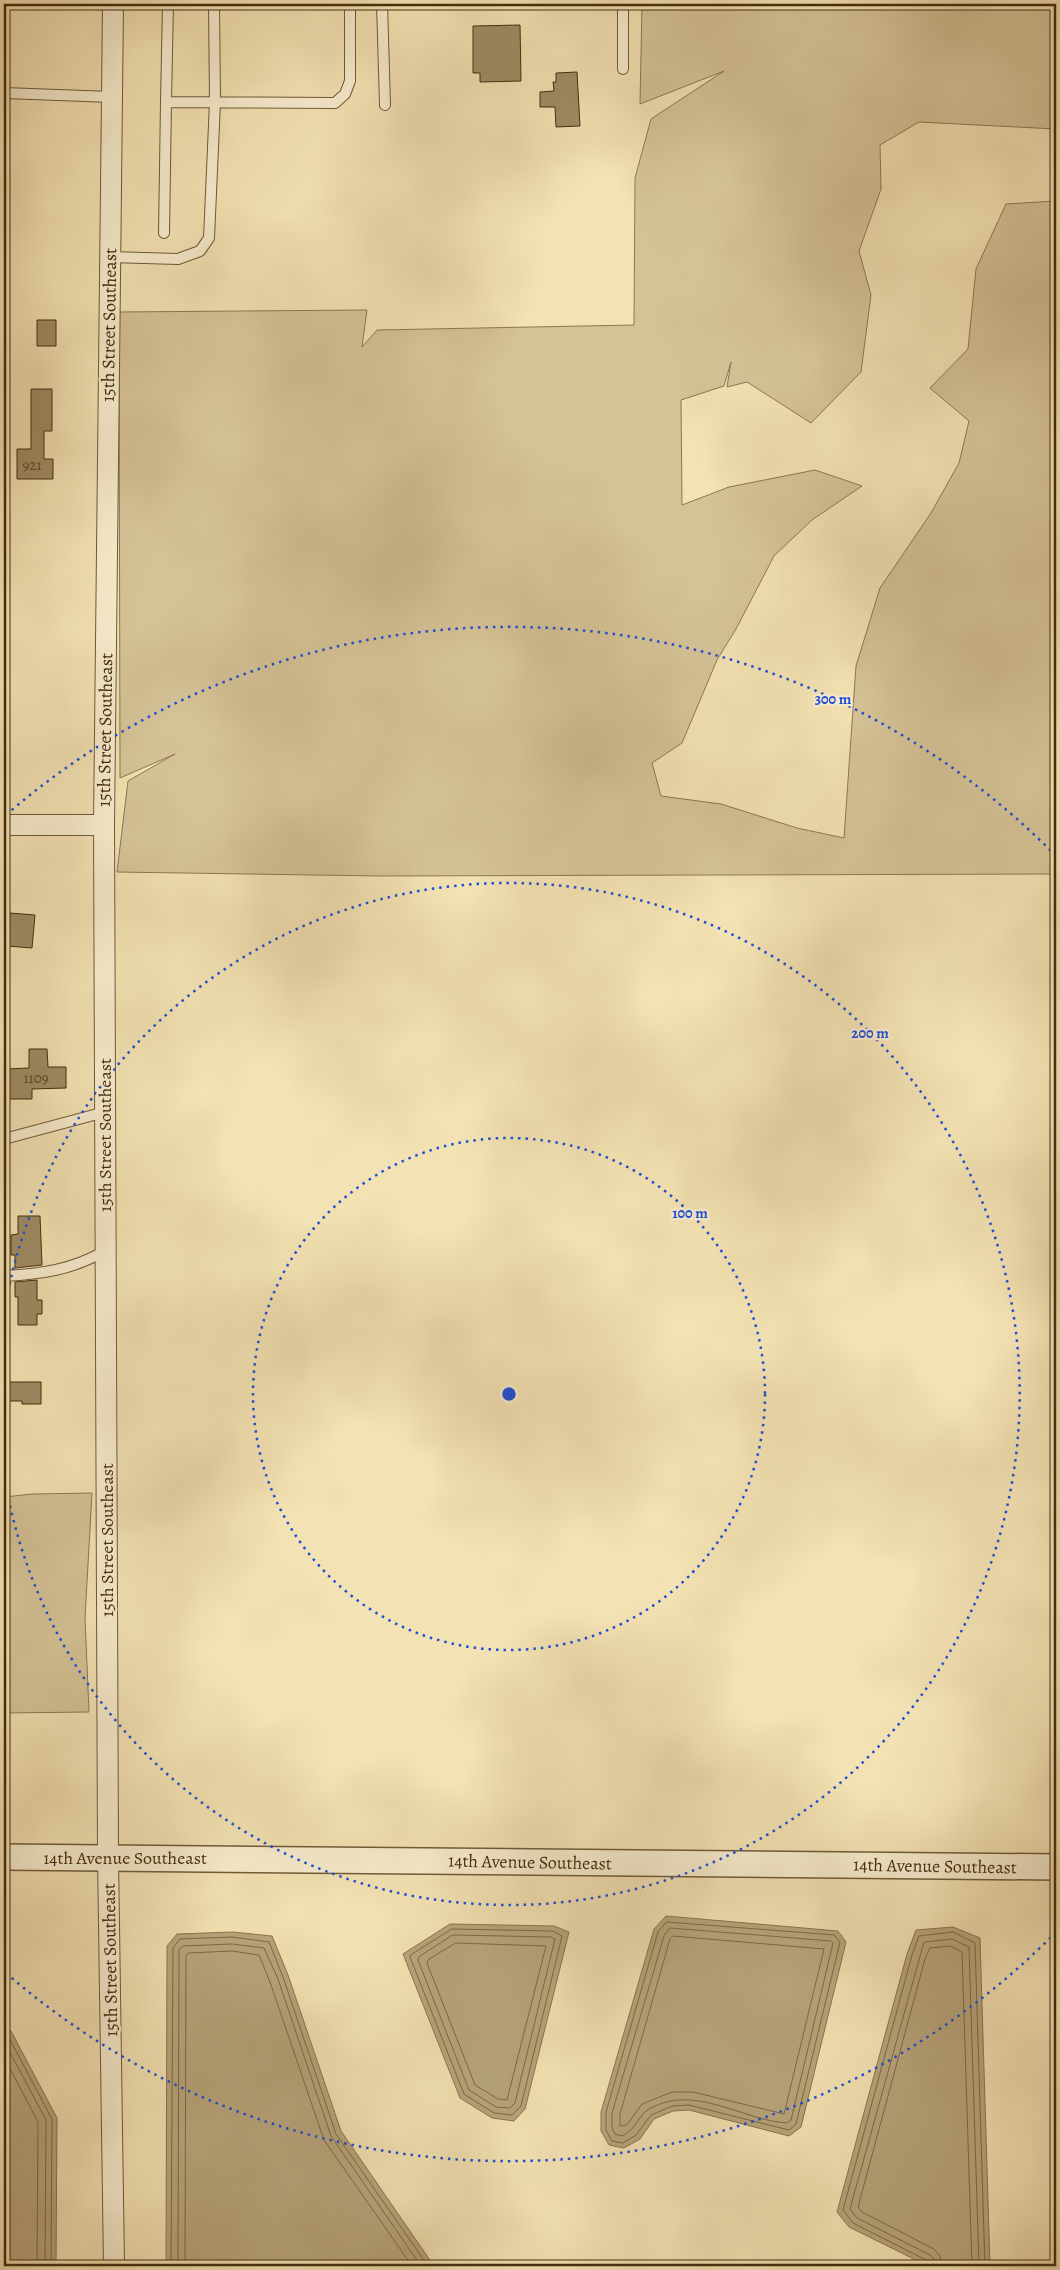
<svg xmlns="http://www.w3.org/2000/svg" width="1060" height="2270" font-family="Alegreya,serif">
<style>
.green{fill:#d5c397;stroke:#8c7852}
.water{fill:#b7a47b;stroke:#89744f}
.lines{fill:none;stroke-linecap:round;stroke-linejoin:round}
.shore{stroke:#7d6844;stroke-width:1}
.building{fill:#9f8b64;stroke:#432d0e}
.service-casing{stroke:#6f5a37;stroke-width:12}
.minor-casing{stroke:#6f5a37;stroke-width:22}
.tertiary-casing{stroke:#6f5a37;stroke-width:28}
.service{stroke:#f7ecce;stroke-width:10}
.minor{stroke:#f7ecce;stroke-width:20}
.tertiary{stroke:#f7ecce;stroke-width:25}
.ring{fill:none;stroke:#1d4ed8;stroke-width:2.5;stroke-dasharray:2.5 5}
.labels{text-anchor:middle;dominant-baseline:central;stroke-width:4.5;stroke-linejoin:round;paint-order:stroke}
.number-label{font-size:15px;fill:#5a4424}
.street-label{font-size:18px;fill:#432d0e;stroke:#f7ecce}
.centre{fill:#1d4ed8;stroke:#f7ecce;stroke-width:2.5}
.ring-label{font-size:15px;text-anchor:middle;font-weight:bold;fill:#1d4ed8;stroke:#f7ecce;stroke-width:4.5;stroke-linejoin:round;paint-order:stroke}
</style>
<rect width="100%" height="100%" fill="#f3e2b3"/>
<filter id="stains"><feTurbulence type="fractalNoise" baseFrequency=".004" numOctaves="4"/><feColorMatrix values="0 0 0 0 .2 0 0 0 0 .09 0 0 0 0 .02 0 0 0 .5 -.17"/></filter>
<radialGradient id="worn" r=".72"><stop offset=".6" stop-color="#630" stop-opacity="0"/><stop offset="1" stop-color="#630" stop-opacity=".3"/></radialGradient>
<path class="green" d="M642 4H1056V129L919 122 880 145 881 189 859 251 871 295 861 372 811 423 747 382 727 387 731 362 724 386 681 400 682 505 729 487 815 470 862 486 812 520 774 556 736 629 717 660 682 743 652 763 661 796 721 804 797 828 844 838 856 666 880 588 931 513 959 463 969 421 930 388 968 349 976 269 1006 204 1056 201V874L379 876 117 872 128 781 175 754 120 778 119 312 367 310 362 347 377 330 634 325 635 178 651 119 724 71 640 104Z
M92 1493 85 1618 89 1712 4 1713V1497L33 1494Z"/>
<path class="water" d="M666 1916 838 1931 846 1942 801 2127 789 2136 689 2110 673 2111 654 2119 640 2139 624 2148 609 2145 601 2131V2112L654 1929Z
M450 1924 554 1926 569 1932 525 2109 514 2121 492 2118 460 2098 403 1954Z
M953 1927 980 1938 990 2266H928L849 2227 837 2212 907 1954 916 1930Z
M233 1932 272 1936 288 1975 341 2131 434 2266H166L167 1946 177 1934Z
M4 2029 11 2031 57 2118 56 2266H4Z"/>
<g class="lines">
<path class="shore" d="M667 1922 834 1935 840 1942 796 2124 789 2130 689 2105 672 2106 651 2115 636 2135 623 2143 612 2141 606 2130V2112L658 1932Z
M670 1928 831 1941 833 1943 791 2120 787 2123C741 2120 694 2083 649 2109 638 2115 638 2128 622 2136L615 2134 612 2128V2113L664 1936Z
M452 1929 553 1931 562 1936 521 2106 512 2115 494 2113 464 2094 410 1957 411 1955Z
M453 1935 551 1937 555 1939 515 2103 510 2108 496 2107 469 2090 418 1960 419 1957Z
M673 1936 824 1949 784 2114 693 2092H672L642 2104 627 2125 620 2126V2114L670 1939Z
M456 1943 546 1946 507 2100 498 2099 475 2085 427 1963 428 1960Z
M4 2034 8 2036 52 2119 51 2266
M4 2041 46 2120 45 2266
M4 2057 38 2122 37 2266
M171 2266 173 1948 180 1939 232 1937 269 1942 283 1977 336 2134 428 2266
M178 2266 179 1950 183 1946 232 1944 264 1948 278 1979 331 2136 421 2266
M185 2266 186 1955 189 1953 232 1951 259 1955 270 1982 324 2140 412 2266
M929 2266 926 2260 853 2223 843 2210 912 1955 919 1936 953 1932 975 1943 985 2266
M935 2266 934 2259 930 2255 857 2218 850 2209 924 1942 952 1939 969 1947 979 2266
M942 2266 940 2256 934 2249 862 2212 858 2207 925 1959 930 1948 950 1946 962 1952 972 2266"/>
</g>
<path class="building" d="M520 25 521 81 480 82V73H473V26Z
M577 72 580 126 556 127 555 107H540V92L554 91 553 82H556V73Z
M37 320H56V346H37Z
M31 389H52V431H44V459H53V479H17V449H31Z
M10 913 35 915 32 948 7 946Z
M29 1049H47L48 1067H66V1088L32 1089V1099H7L6 1069 29 1068Z
M18 1216H40L42 1265 15 1268V1255H11V1235L18 1234Z
M37 1280V1300H42V1314H37V1325H18V1297H15V1282Z
M5 1382H41V1404H22V1401H5Z"/>
<g class="lines">
<defs>
<path id="service" d="M168 4 166 102 335 103 345 94 350 81V4
M382 4 385 105
M623 4V69
M4 93 112 97
M164 233 166 102
M110 257 178 259 200 251 209 238 215 102 214 4
M4 1139 105 1112
M4 1276C42 1274 71 1270 105 1251"/>
<path id="minor" d="M113 4 104 825 108 1857 114 2266
M4 825H104"/>
<path id="tertiary" d="M4 1857 1056 1867"/>
</defs>
<use href="#service" class="service-casing"/>
<use href="#minor" class="minor-casing"/>
<use href="#tertiary" class="tertiary-casing"/>
<use href="#service" class="service"/>
<use href="#minor" class="minor"/>
<use href="#tertiary" class="tertiary"/>
</g>
<g class="ring">
<circle cx="509" cy="1394" r="256"/>
<path d="M4 1314A511 511 0 1 1 4 1474"/>
<path d="M1056 1932A767 767 0 0 1 6 1973M6 815A767 767 0 0 1 1056 856"/>
</g>
<g class="labels">
<g class="number-label">
<text x="32" y="465">921</text>
<text x="36" y="1078">1109</text>
</g>
<g class="street-label">
<text transform="translate(109 325) rotate(-89)">15th Street Southeast</text>
<text transform="translate(105 730) rotate(-89)">15th Street Southeast</text>
<text transform="translate(105 1135) rotate(-90)">15th Street Southeast</text>
<text transform="translate(107 1540) rotate(-90)">15th Street Southeast</text>
<text x="125" y="1858">14th Avenue Southeast</text>
<text transform="translate(530 1862) rotate(1)">14th Avenue Southeast</text>
<text transform="translate(935 1866) rotate(1)">14th Avenue Southeast</text>
<text transform="translate(110 1960) rotate(-91)">15th Street Southeast</text>
</g>
</g>
<circle cx="509" cy="1394" r="8" class="centre"/>
<g class="ring-label">
<text x="833" y="704">300 m</text>
<text x="870" y="1038">200 m</text>
<text x="690" y="1218">100 m</text>
</g>
<rect width="1060" height="2270" fill="none" stroke="#f3e2b3" stroke-width="20"/>
<rect x="5" y="5" width="1050" height="2260" fill="none" stroke="#432d0e" stroke-width="2.5"/>
<rect x="10" y="10" width="1040" height="2250" fill="none" stroke="#432d0e"/>
<rect width="100%" height="100%" filter="url(#stains)"/>
<rect width="100%" height="100%" fill="url(#worn)"/>
</svg>
